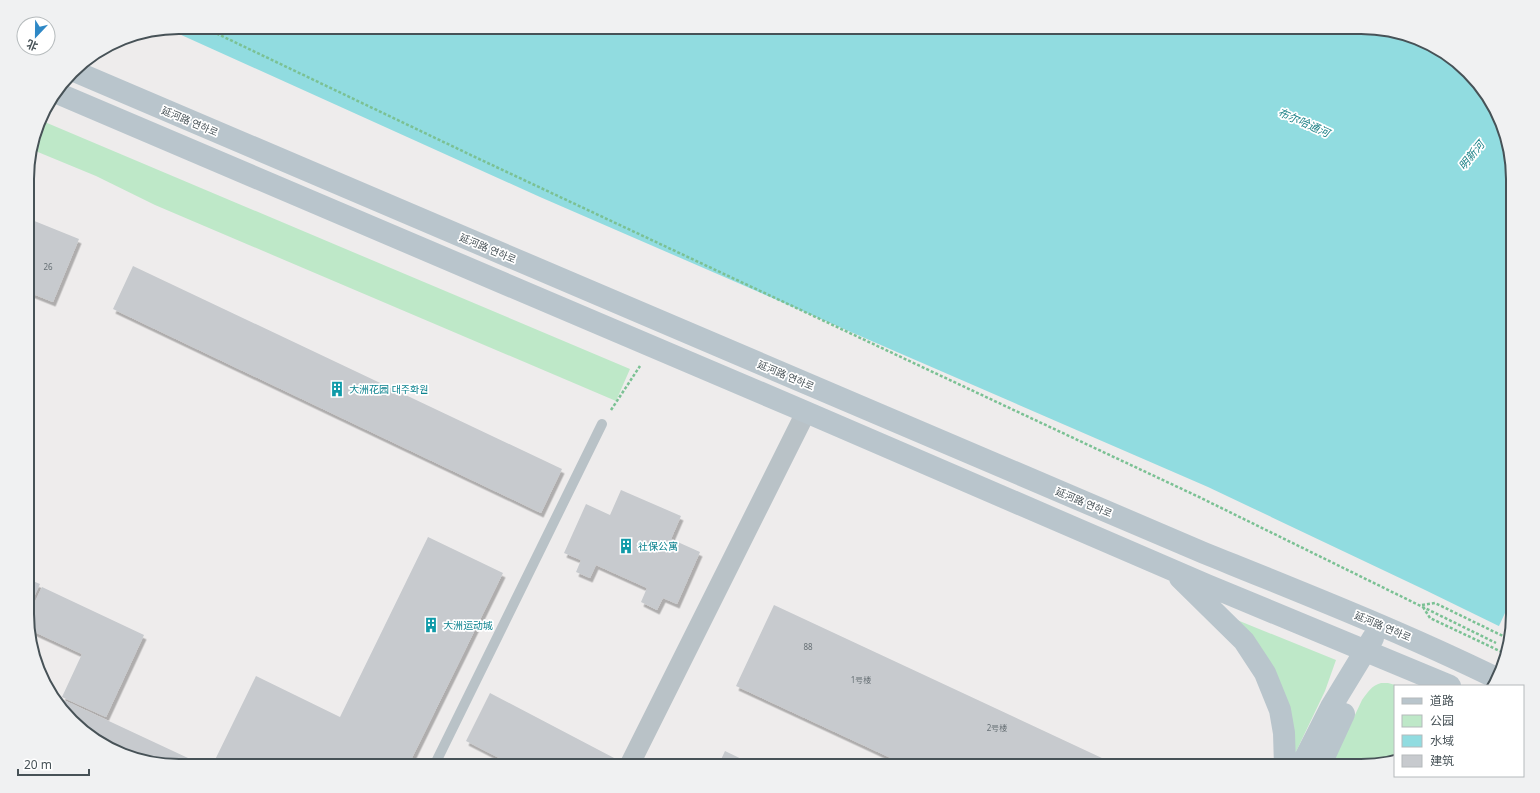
<svg xmlns="http://www.w3.org/2000/svg" width="1540" height="793" font-family="'Noto Sans','Noto Sans SC','Noto Sans KR',sans-serif">
<style>
.green{fill:#bee8c8}
.water{fill:#91dce0}
.pier{fill:#eeecec}
.building{fill:#c7cace;filter:url(#shadow)}
.lines{fill:none;stroke-linecap:round;stroke-linejoin:round}
.path{stroke:#7bc194;stroke-width:2.5;stroke-dasharray:3 2;stroke-linecap:butt}
.service{stroke:#b9c2c7;stroke-width:10}
.minor{stroke:#b9c2c7;stroke-width:20}
.secondary{stroke:#b9c5cc;stroke-width:22}
.labels{text-anchor:middle;dominant-baseline:central;stroke-width:3.5;stroke-linejoin:round;paint-order:stroke}
.number-label{font-size:8px;fill:#677075}
.street-label{font-size:10px;fill:#475257;stroke:#fff}
.culture-label{font-size:10px;fill:#0d838f;stroke:#fff;text-anchor:start}
.water-label{font-size:11px;font-style:italic;fill:#1c8186;stroke:#fff}
.rim{fill:none;stroke:#475257;stroke-width:2}
</style>
<defs>
<filter id="shadow"><feDropShadow dx="2.5" dy="4.5" stdDeviation="0" flood-color="#0004"/></filter>
</defs>
<rect width="100%" height="100%" fill="#eeecec"/>
<path class="green" d="M40 120 630 369 616 401 155 205 96 176 33 150Z
M1237 620 1336 660 1325 691 1293 758Z
M1381 683H1388L1399 686H1395V761L1371 766H1331L1362 700C1368 692 1371 686 1381 683Z"/>
<path class="water" d="M179 27H1361L1428 43 1461 65 1487 94 1512 159 1513 614 1509 631 1423 589 1208 487 540 197 168 29Z"/>
<path class="pier" d="M1513 596V614L1509 633 1498 628Z"/>
<path class="building" d="M27 218 79 239 53 302 28 292Z
M133 266 562 469 541 513 113 309Z
M621 490 681 516 671 539 700 552 677 604 663 598 657 610 641 602 647 588 596 565 590 578 576 572 581 560 564 553 586 504 610 515Z
M428 537 503 573 408 766H212L256 676 340 717Z
M28 579 40 584 30 605 28 604Z
M42 587 144 635 106 717 62 697 82 654 28 629V617Z
M774 605 1119 766H908L736 686Z
M490 693 616 759 613 766H515L466 741Z
M51 694 188 758 184 766H179L116 751 109 748 58 706Z
M725 751 756 766H718Z"/>
<g class="lines">
<path class="path" d="M203 27 475 157 1199 497 1496 643
M611 410 640 366
M1422 605 1435 603 1507 638
M1423 607 1430 618 1504 653"/>
<path class="service" d="M434 766 602 424"/>
<path class="minor" d="M629 766 806 412"/>
<path class="secondary" d="M74 71 1204 553C1303 593 1402 632 1498 679
M57 93 806 412 1207 585 1450 686
M1180 578 1244 641 1265 673 1280 710 1284 733 1285 766
M1301 766 1331 707 1373 638
M1320 766 1344 714"/>
</g>
<defs>
<symbol id="building-bare" viewBox="-9 -9 18 18"><path d="M-4-6H4V6H1V3H-1V6H-4ZM-2.5-4.3h1.7v1.8h-1.7ZM.8-4.3h1.7v1.8H.8ZM-2.5-1h1.7V.8h-1.7ZM.8-1h1.7V.8H.8Z" fill="#0f9aa8" stroke="#fff" stroke-width="2.5" paint-order="stroke"/></symbol>
</defs>
<g fill-rule="evenodd">
<use href="#building-bare" x="326" y="378" width="22" height="22"/>
<use href="#building-bare" x="615" y="535" width="22" height="22"/>
<use href="#building-bare" x="420" y="614" width="22" height="22"/>
</g>
<g class="labels">
<g class="number-label">
<text x="48" y="266">26</text>
<text x="808" y="646">88</text>
<text x="861" y="679">1号楼</text>
<text x="997" y="727">2号楼</text>
</g>
<g class="street-label">
<text transform="translate(190 121) rotate(23)">延河路 연하로</text>
<text transform="translate(488 248) rotate(23)">延河路 연하로</text>
<text transform="translate(786 375) rotate(23)">延河路 연하로</text>
<text transform="translate(1084 502) rotate(23)">延河路 연하로</text>
<text transform="translate(1383 626) rotate(23)">延河路 연하로</text>
</g>
<g class="culture-label">
<text x="349" y="389">大洲花园 대주화원</text>
<text x="638" y="546">社保公寓</text>
<text x="443" y="625">大洲运动城</text>
</g>
<g class="water-label">
<text transform="translate(1304 122) rotate(24)">布尔哈通河</text>
<text transform="translate(1471 155) rotate(-51)">明新河</text>
</g>
</g>
<path d="M0 0H1540V793H0ZM179 34H1361A145 145 0 0 1 1506 179V614A145 145 0 0 1 1361 759H179A145 145 0 0 1 34 614V179A145 145 0 0 1 179 34Z" fill="#f0f1f2" fill-rule="evenodd"/>
<path class="rim" d="M179 34H1361A145 145 0 0 1 1506 179V614A145 145 0 0 1 1361 759H179A145 145 0 0 1 34 614V179A145 145 0 0 1 179 34Z"/>
<rect x="1394" y="685" width="130" height="92" fill="#ffffff" stroke="#b5babc"/>
<rect x="1402" y="698" width="20" height="6" fill="#b9c5cc" stroke="#b5babc"/>
<text x="1430" y="705" font-size="12" fill="#475257">道路</text>
<rect x="1402" y="715" width="20" height="12" fill="#bee8c8" stroke="#b5babc"/>
<text x="1430" y="725" font-size="12" fill="#475257">公园</text>
<rect x="1402" y="735" width="20" height="12" fill="#91dce0" stroke="#b5babc"/>
<text x="1430" y="745" font-size="12" fill="#475257">水域</text>
<rect x="1402" y="755" width="20" height="12" fill="#c7cace" stroke="#b5babc"/>
<text x="1430" y="765" font-size="12" fill="#475257">建筑</text>
<g transform="translate(36 36) rotate(202)"><circle r="19" fill="#ffffff" stroke="#b5babc"/>
<path d="M0-3L7 15L0 10L-7 15Z" fill="#2e88c6"/>
<text y="-6" font-size="11" font-weight="bold" text-anchor="middle" fill="#475257">北</text>
</g>
<path d="M18 769v6h71v-6" fill="none" stroke="#475257" stroke-width="2"/>
<text x="24" y="769" font-size="12" fill="#475257" stroke="#ffffff" stroke-width="3" paint-order="stroke">20 m</text>
</svg>
